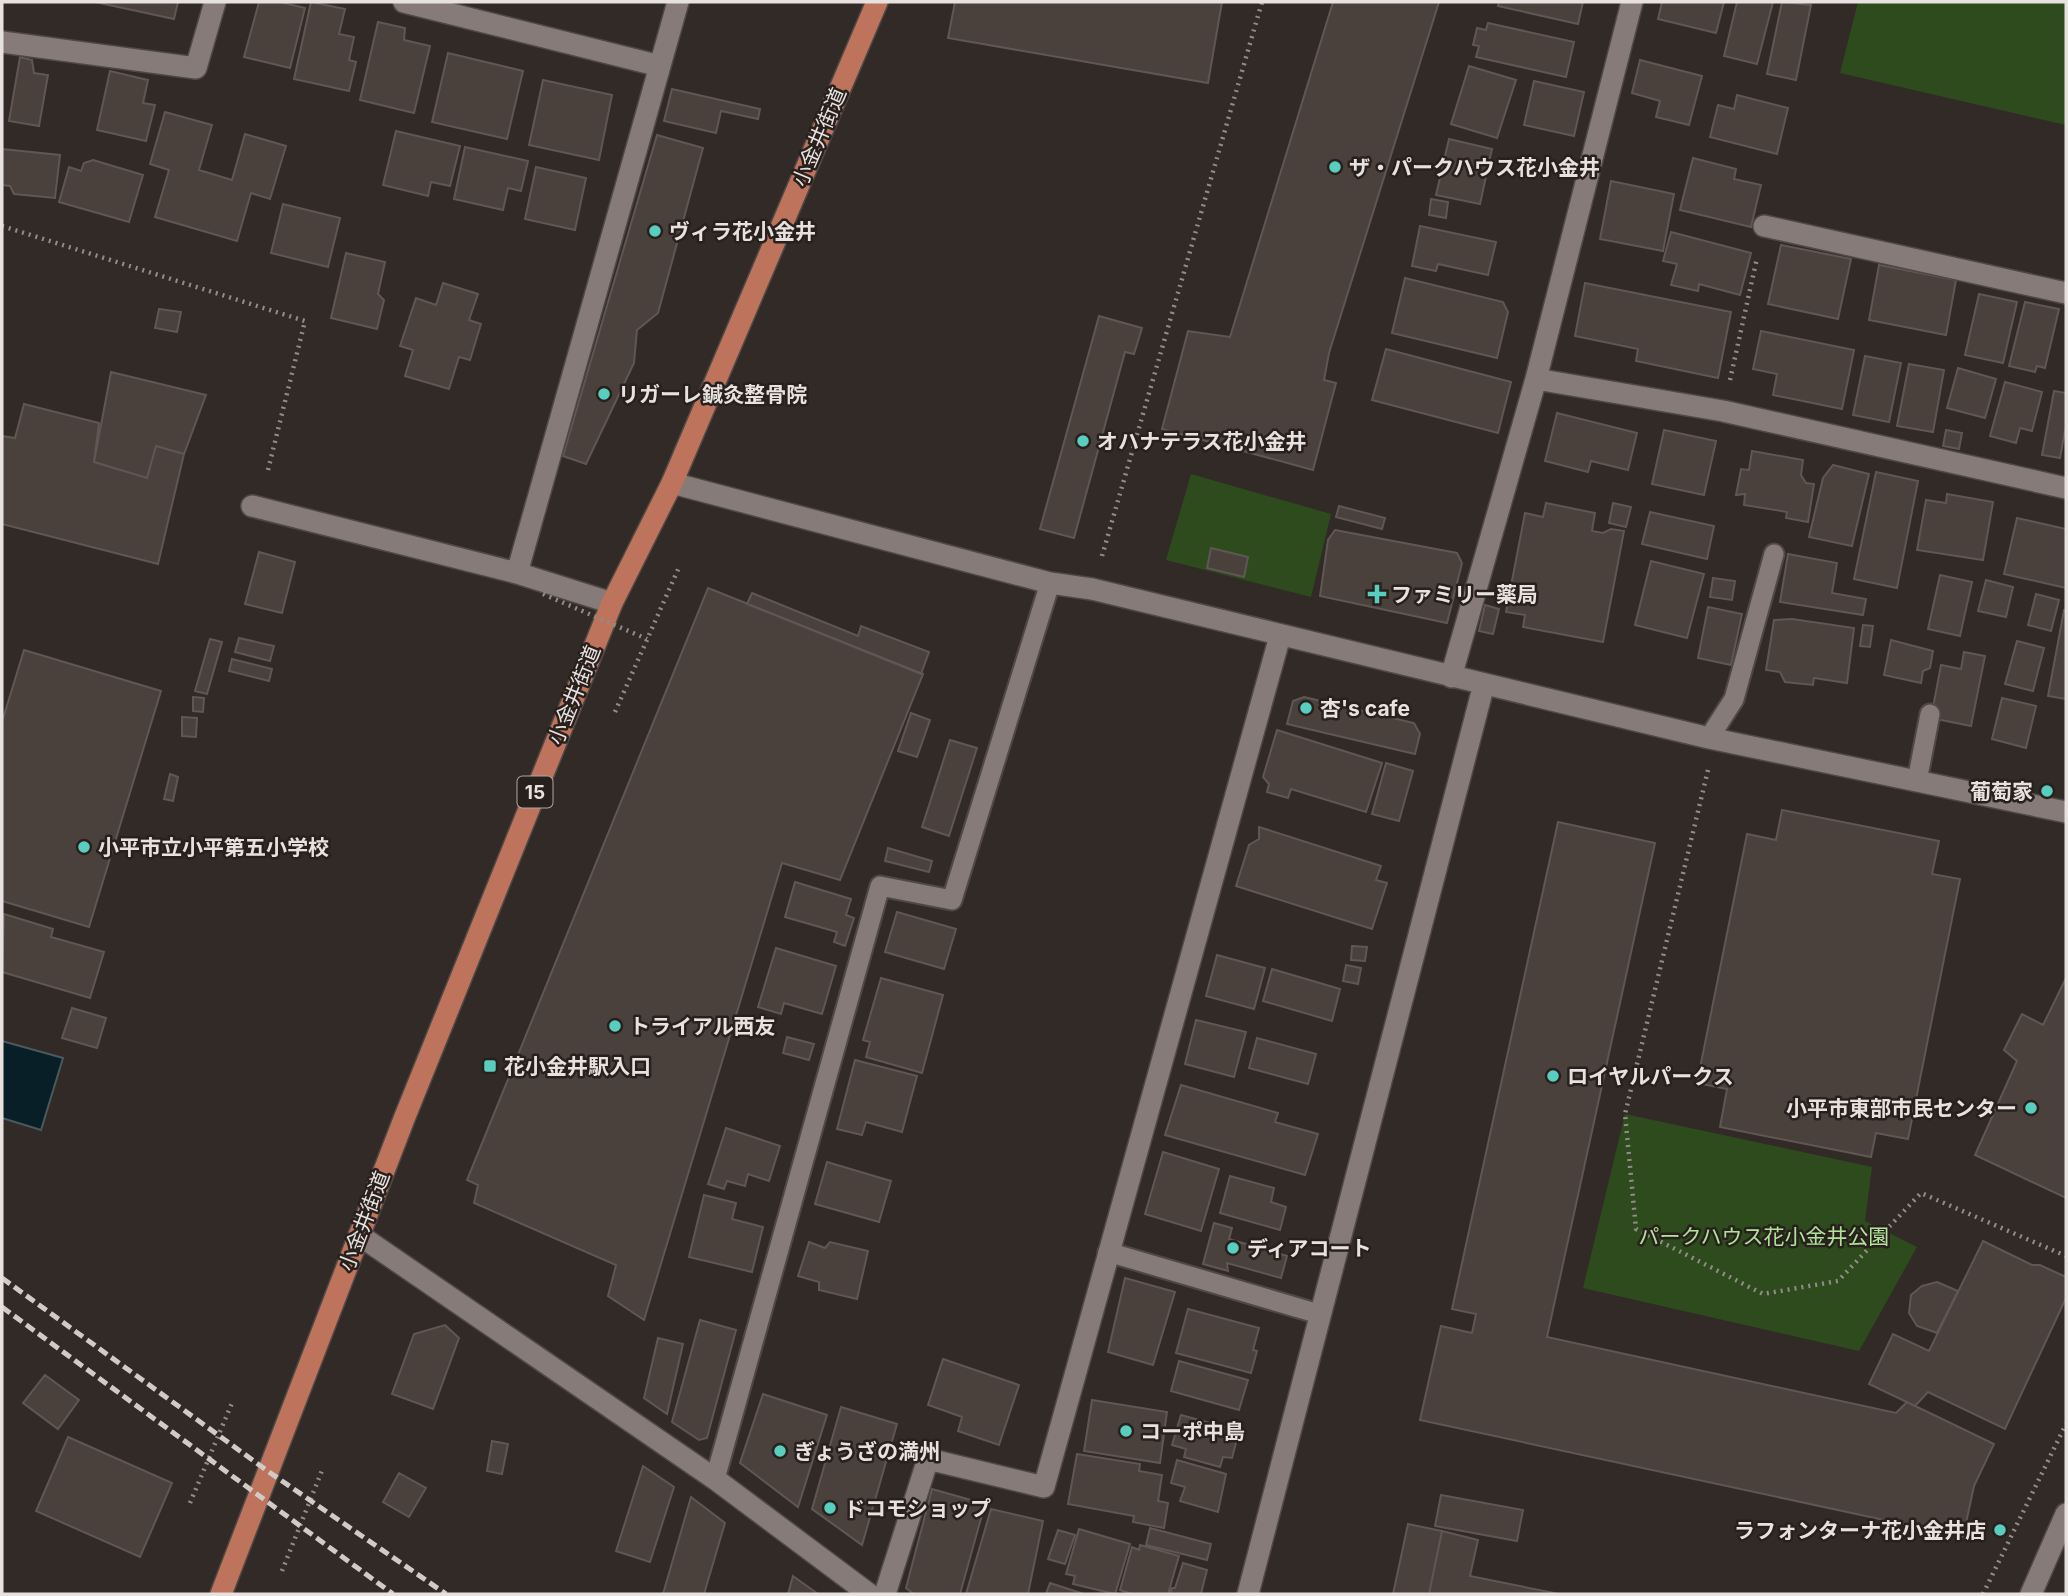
<svg xmlns="http://www.w3.org/2000/svg" width="2068" height="1596" font-family="Inter,'Noto Sans JP',sans-serif">
<style>
.green{fill:#2d4b1d}
.water{fill:#081f27;stroke:#4b595e;stroke-width:2}
.building{fill:#4a413d;stroke:#605653;stroke-width:2}
.lines{fill:none;stroke-linecap:round;stroke-linejoin:round}
.service-casing{stroke:#4f4845;stroke-width:23}
.minor-casing{stroke:#4f4845;stroke-width:24}
.tertiary-casing{stroke:#4f4845;stroke-width:24}
.primary-casing{stroke:#4f4845;stroke-width:24}
.path{stroke:#928b89;stroke-width:4.5;stroke-dasharray:2 5;stroke-linecap:butt}
.service{stroke:#867b78;stroke-width:19}
.minor{stroke:#867b78;stroke-width:21}
.tertiary{stroke:#867b78;stroke-width:21}
.primary{stroke:#be735c;stroke-width:21}
.rail{stroke:#d0cac8;stroke-width:5;stroke-dasharray:10 5;stroke-linecap:butt}
.path-bridge{stroke:#928b89;stroke-width:4.5;stroke-dasharray:2 5;stroke-linecap:butt}
.poi-dot{fill:#59cebf;stroke:#28201d;stroke-width:2.5}
.labels{text-anchor:middle;dominant-baseline:central;stroke-width:5;stroke-linejoin:round;paint-order:stroke}
.shield{fill:#28201d;stroke:#aea7a5;stroke-width:2}
.shield-label{font-size:19px;font-weight:bold;fill:#e7e1df}
.street-label{font-size:21px;fill:#e7e1df;stroke:#28201d}
.poi-label{font-size:21px;font-weight:bold;fill:#e7e1df;stroke:#28201d;text-anchor:start}
.park-label{font-size:21px;fill:#b0e399;stroke:#28201d}
</style>
<rect width="100%" height="100%" fill="#322a27"/>
<path class="green" d="M1858 2H2066V125L1840 73Z
M1191 474 1331 514 1311 597 1166 560Z
M1625 1114 1872 1167 1865 1221 1917 1247 1859 1351 1583 1288Z"/>
<path class="water" d="M2 1041 63 1058 41 1130 2 1118Z"/>
<path class="building" d="M95 2H178L174 19Z
M259 2H280L305 8 290 68 244 57Z
M311 2 345 9 339 34 354 37 349 60 356 62 349 91 294 79Z
M955 2H1222L1208 83 948 38Z
M1333 2H1439L1329 353 1324 380 1336 383 1313 470 1162 429 1188 331 1230 337Z
M1499 2H1583L1578 24 1498 6Z
M1662 2H1724L1716 33 1658 19Z
M1737 2H1773L1757 64 1724 56Z
M1782 2 1811 5 1796 80 1767 74Z
M378 22 405 28 404 40 430 46 414 113 360 100Z
M1488 23 1574 42 1566 77 1476 57 1479 46 1473 45 1477 28 1486 30Z
M448 53 523 71 507 139 432 122Z
M20 57 32 60 34 73 48 75 39 126 9 121Z
M1640 60 1702 76 1689 125 1656 117 1660 101 1632 93Z
M1469 66 1516 80 1497 138 1451 124Z
M110 71 148 80 143 103 155 105 146 141 97 130Z
M543 80 612 95 599 160 529 145Z
M1534 81 1584 92 1574 136 1524 125Z
M672 89 760 109 758 119 721 111 716 133 664 121Z
M1737 95 1788 108 1777 154 1710 137 1718 105 1734 109Z
M165 112 212 125 199 170 232 180 245 134 286 146 270 199 251 193 237 241 155 217 169 170 150 164Z
M396 131 460 146 450 186 431 182 428 196 383 185Z
M657 135 703 148 658 313 637 330 634 363 586 464 563 456Z
M1449 139 1492 149 1480 204 1436 195Z
M465 147 528 161 521 191 508 188 503 210 454 199Z
M2 149 60 155 55 198 14 194 10 186 2 185Z
M1693 158 1736 169 1734 179 1761 185 1751 227 1680 210Z
M93 160 143 175 129 222 59 202 69 167 81 171 84 163Z
M536 167 586 178 575 230 525 219Z
M1611 181 1674 194 1663 251 1600 239Z
M1431 199 1448 202 1446 218 1429 215Z
M283 204 340 218 328 267 271 253Z
M1420 226 1496 242 1488 275 1438 264 1436 271 1412 266Z
M1671 232 1751 253 1740 295 1699 284 1698 291 1671 285 1677 264 1663 261Z
M1781 245 1851 259 1838 319 1768 304Z
M346 253 385 262 378 294 384 300 377 329 331 318Z
M1879 265 1956 280 1946 335 1869 320Z
M1405 278 1503 302 1508 312 1497 358 1392 333Z
M443 283 478 294 469 320 481 324 470 360 459 357 449 389 405 376 413 350 400 346 416 298 436 305Z
M1585 283 1731 312 1718 378 1636 361 1638 349 1575 336Z
M1979 294 2017 302 2003 363 1965 355Z
M2025 302 2059 309 2045 368 2037 366 2035 372 2009 366Z
M159 309 181 312 177 332 155 328Z
M1099 316 1142 328 1134 354 1125 352 1074 538 1040 529Z
M1761 331 1854 350 1842 409 1773 395 1777 374 1753 369Z
M1386 349 1511 382 1498 433 1372 400Z
M1865 356 1901 363 1889 422 1853 415Z
M1909 364 1944 370 1933 432 1897 426Z
M1958 368 1996 379 1985 418 1947 408Z
M111 372 206 395 184 454 156 446 147 478 94 462Z
M2005 382 2042 392 2032 431 2020 428 2016 443 1990 436Z
M2054 391 2066 393V425L2060 458 2042 455Z
M24 404 99 423 94 462 147 478 156 446 184 454 158 564 2 524V436L15 438Z
M1557 413 1637 433 1628 470 1591 461 1588 472 1545 461Z
M1664 430 1716 441 1704 495 1652 484Z
M1946 430 1962 433 1959 449 1943 446Z
M1752 451 1803 460 1801 475 1806 483 1814 484 1808 522 1786 518 1787 512 1744 505 1745 494 1736 495 1741 469 1749 470Z
M1833 465 1869 474 1852 546 1809 537 1823 478Z
M1876 472 1918 481 1897 588 1854 579Z
M1947 494 1993 502 1983 560 1917 550 1926 500 1946 503Z
M1546 503 1595 513 1592 531 1603 533 1611 529 1624 531 1603 642 1523 627 1525 615 1506 612 1525 513 1543 517Z
M1613 503 1631 507 1626 527 1609 523Z
M1339 506 1385 518 1382 529 1336 517Z
M1650 512 1714 526 1707 559 1642 544Z
M2017 518 2066 529V588L2004 574Z
M1335 530 1457 553 1462 563 1447 623 1320 596 1328 540Z
M1211 548 1248 557 1244 577 1207 568Z
M259 552 295 562 282 613 245 604Z
M1788 554 1837 563 1832 593 1866 599 1863 615 1780 602Z
M1651 561 1704 574 1687 638 1635 625Z
M1940 575 1972 582 1960 636 1928 629Z
M1713 578 1735 581 1732 600 1710 597Z
M1986 580 2013 587 2006 617 1978 611Z
M708 588 923 674 840 880 782 863 644 1320 608 1296 616 1265 474 1203 478 1185 467 1180Z
M752 593 858 636 861 626 929 652 921 674 747 604Z
M2036 594 2059 600 2051 631 2028 625Z
M1485 605 1499 609 1493 634 1479 631Z
M1708 607 1742 614 1731 665 1698 658Z
M2064 610H2066V699L2048 696Z
M1792 619 1854 628 1847 683 1814 678 1813 685 1785 682 1780 672 1766 670 1774 620Z
M1863 625 1873 626 1870 647 1860 646Z
M239 638 274 646 270 661 235 652Z
M210 639 222 642 207 694 195 691Z
M1891 640 1933 651 1930 668 1923 671 1921 683 1884 675Z
M2017 641 2044 648 2033 691 2005 684Z
M24 650 161 691 89 927 2 901V722Z
M1964 652 1985 656 1971 726 1931 718 1941 665 1961 669Z
M232 659 272 669 269 681 229 671Z
M193 697 204 698 203 712 193 711Z
M1304 697 1414 723 1420 734 1415 754 1287 724 1293 701Z
M2002 698 2036 706 2026 748 1992 739Z
M911 713 930 720 917 757 898 751Z
M182 717 197 718 196 737 182 736Z
M1277 730 1382 763 1366 812 1291 789 1288 798 1267 792 1269 784 1263 777Z
M950 740 977 748 949 836 922 827Z
M1386 763 1413 771 1399 821 1372 814Z
M170 774 178 777 173 801 164 799Z
M1782 810 1939 841 1932 874 1960 879 1908 1139 1876 1133 1871 1157 1720 1127 1727 1089 1697 1083 1747 834 1776 840Z
M1558 822 1655 843 1547 1337 1896 1413 1907 1402 1994 1444 1974 1486 1963 1537 1420 1420 1441 1326 1472 1333 1476 1314 1452 1309Z
M1259 827 1381 866 1376 880 1387 883 1372 929 1236 886 1249 845 1259 839Z
M888 848 932 861 929 872 885 861Z
M795 882 851 899 846 915 854 918 845 946 834 942 837 932 785 917Z
M897 912 956 929 944 969 885 952Z
M4 914 53 929 51 937 104 952 90 998 2 972Z
M1352 946 1367 947 1365 961 1351 960Z
M776 948 836 966 822 1014 784 1003 781 1014 758 1007Z
M1217 955 1265 968 1254 1009 1206 996Z
M1346 965 1361 968 1358 984 1343 981Z
M1272 969 1340 989 1332 1021 1263 1001Z
M881 978 943 995 922 1073 866 1057 870 1042 863 1040Z
M2066 978V1198L1975 1155 2017 1061 2004 1050 2022 1014 2043 1025Z
M72 1008 106 1018 97 1048 62 1038Z
M1196 1020 1246 1032 1234 1077 1185 1064Z
M787 1037 814 1044 809 1060 783 1053Z
M1257 1038 1316 1054 1308 1084 1249 1068Z
M855 1060 917 1076 902 1132 866 1122 862 1135 837 1129Z
M1181 1085 1278 1113 1275 1122 1318 1134 1305 1175 1165 1135Z
M726 1128 780 1146 769 1181 748 1174 745 1186 727 1181 724 1189 708 1184Z
M1163 1152 1219 1169 1201 1231 1145 1214Z
M827 1162 891 1181 879 1222 815 1204Z
M1230 1176 1274 1188 1271 1202 1286 1207 1280 1230 1220 1213Z
M704 1195 736 1203 732 1219 763 1227 752 1272 689 1257Z
M1214 1223 1232 1228 1229 1239 1287 1256 1281 1278 1227 1263 1228 1271 1203 1264Z
M1983 1241 2032 1265H2040L2066 1277V1298L2005 1429 1928 1392 1915 1406 1869 1384 1893 1334 1929 1351Z
M809 1242 825 1248 830 1242 868 1251 857 1299 819 1290V1282L798 1276Z
M1125 1278 1175 1292 1153 1365 1108 1352Z
M1937 1282 1958 1291 1937 1333 1917 1326 1909 1313 1911 1295 1922 1286Z
M1188 1309 1259 1328 1253 1350 1257 1351 1251 1373 1176 1353Z
M700 1320 736 1330 707 1438 699 1440 672 1422Z
M445 1325 459 1338 433 1409 392 1394 414 1334Z
M658 1338 683 1344 667 1414 644 1398Z
M943 1359 1019 1385 999 1445 958 1431 962 1417 928 1405Z
M1179 1361 1248 1380 1239 1410 1171 1391Z
M45 1375 79 1400 58 1429 23 1403Z
M763 1394 827 1415 798 1507 740 1463Z
M1092 1400 1167 1412 1160 1463 1084 1451Z
M841 1407 897 1424 862 1545 812 1509Z
M1181 1415 1239 1431 1232 1458 1223 1457 1220 1467 1184 1457 1186 1449 1172 1445Z
M68 1437 172 1483 140 1557 36 1511Z
M492 1441 508 1444 502 1474 487 1471Z
M1077 1454 1140 1464 1139 1471 1162 1475 1158 1501 1168 1503 1164 1528 1133 1522 1134 1516 1068 1504Z
M1177 1460 1226 1474 1218 1512 1180 1501 1185 1487 1171 1483Z
M643 1466 674 1487 650 1562 616 1551Z
M399 1473 426 1488 409 1517 383 1502Z
M932 1489 985 1504 960 1594H914L906 1588Z
M1441 1495 1523 1510 1517 1541 1435 1526Z
M691 1497 725 1523 704 1594H663Z
M991 1509 1043 1521 1028 1594H966Z
M1408 1524 1442 1531 1429 1594H1393Z
M1150 1528 1211 1544 1207 1560 1146 1545Z
M1079 1529 1130 1544 1115 1594 1073 1584 1075 1576 1066 1574Z
M1058 1530 1075 1535 1065 1564 1048 1559Z
M1442 1531 1478 1540 1470 1576 1559 1594H1429Z
M1140 1545 1179 1556 1168 1594H1132L1120 1590 1132 1547 1139 1550Z
M1183 1563 1207 1570 1201 1594H1170L1172 1588H1175Z
M793 1576 818 1594H788Z
M1050 1583 1084 1594H1046Z"/>
<g class="lines">
<defs>
<path id="service" d="M1709 738 1734 699 1774 554
M1917 781 1930 714
M1108 1252 1319 1314
M715 1479 880 886 952 900 1050 583"/>
<path id="minor" d="M404 2 660 66
M2 42 196 68 215 2
M1764 226 2066 293
M1536 379 1723 411 2066 488
M672 483 1050 583 1092 589 1709 738 2066 812
M252 506 517 573 612 603
M517 573 678 2
M1451 677 1536 379 1632 2
M359 1235 715 1479 869 1594
M885 1594 928 1459 1044 1487 1280 636
M1248 1594 1484 684"/>
<path id="tertiary" d="M2031 1594 2066 1514"/>
<path id="primary" d="M221 1594 404 1119 612 603 672 483 877 2"/>
</defs>
<use href="#service" class="service-casing"/>
<use href="#minor" class="minor-casing"/>
<use href="#tertiary" class="tertiary-casing"/>
<use href="#primary" class="primary-casing"/>
<path class="path" d="M2 226 305 321 267 474
M1730 380 1757 258
M1102 556 1262 2
M615 712 680 565
M1708 770 1625 1114 1636 1229 1763 1294 1838 1281 1921 1193 2066 1256
M190 1503 232 1403
M282 1571 323 1468
M1983 1594 2066 1424"/>
<use href="#service" class="service"/>
<use href="#minor" class="minor"/>
<use href="#tertiary" class="tertiary"/>
<use href="#primary" class="primary"/>
<path class="rail" d="M2 1278 269 1472 446 1594
M2 1307 393 1594"/>
<path class="path-bridge" d="M543 594 647 639"/>
</g>
<g class="poi-dot">
<circle cx="1335" cy="167" r="7"/>
<circle cx="655" cy="231" r="7"/>
<circle cx="604" cy="394" r="7"/>
<circle cx="1083" cy="441" r="7"/>
<path d="M1373.5 583.5h7v7h7v7h-7v7h-7v-7h-7v-7h7z"/>
<circle cx="1306" cy="708" r="7"/>
<circle cx="2047" cy="791" r="7"/>
<circle cx="84" cy="847" r="7"/>
<circle cx="615" cy="1026" r="7"/>
<rect x="483" y="1059" width="14" height="14" rx="3.5"/>
<circle cx="1553" cy="1076" r="7"/>
<circle cx="2031" cy="1108" r="7"/>
<circle cx="1233" cy="1248" r="7"/>
<circle cx="1126" cy="1431" r="7"/>
<circle cx="780" cy="1451" r="7"/>
<circle cx="830" cy="1508" r="7"/>
<circle cx="2000" cy="1530" r="7"/>
</g>
<g class="labels">
<rect class="shield" x="517.5" y="776.5" width="35" height="31" rx="5"/>
<g class="shield-label">
<text x="535" y="792">15</text>
</g>
<g class="street-label">
<text transform="translate(819 137) rotate(-67)">小金井街道</text>
<text transform="translate(574 695) rotate(-68)">小金井街道</text>
<text transform="translate(364 1221) rotate(-69)">小金井街道</text>
</g>
<g class="poi-label">
<text x="1349" y="167">ザ・パークハウス花小金井</text>
<text x="669" y="231">ヴィラ花小金井</text>
<text x="618" y="394">リガーレ鍼灸整骨院</text>
<text x="1097" y="441">オハナテラス花小金井</text>
<text x="1391" y="594">ファミリー薬局</text>
<text x="1320" y="708">杏's cafe</text>
<text x="2033" y="791" text-anchor="end">葡萄家</text>
<text x="98" y="847">小平市立小平第五小学校</text>
<text x="629" y="1026">トライアル西友</text>
<text x="504" y="1066">花小金井駅入口</text>
<text x="1567" y="1076">ロイヤルパークス</text>
<text x="2017" y="1108" text-anchor="end">小平市東部市民センター</text>
<text x="1247" y="1248">ディアコート</text>
<text x="1140" y="1431">コーポ中島</text>
<text x="794" y="1451">ぎょうざの満州</text>
<text x="844" y="1508">ドコモショップ</text>
<text x="1986" y="1530" text-anchor="end">ラフォンターナ花小金井店</text>
</g>
<g class="park-label">
<text x="1764" y="1236">パークハウス花小金井公園</text>
</g>
</g>
<rect width="2068" height="1596" fill="none" stroke="#e7e1df" stroke-width="7"/>
</svg>
